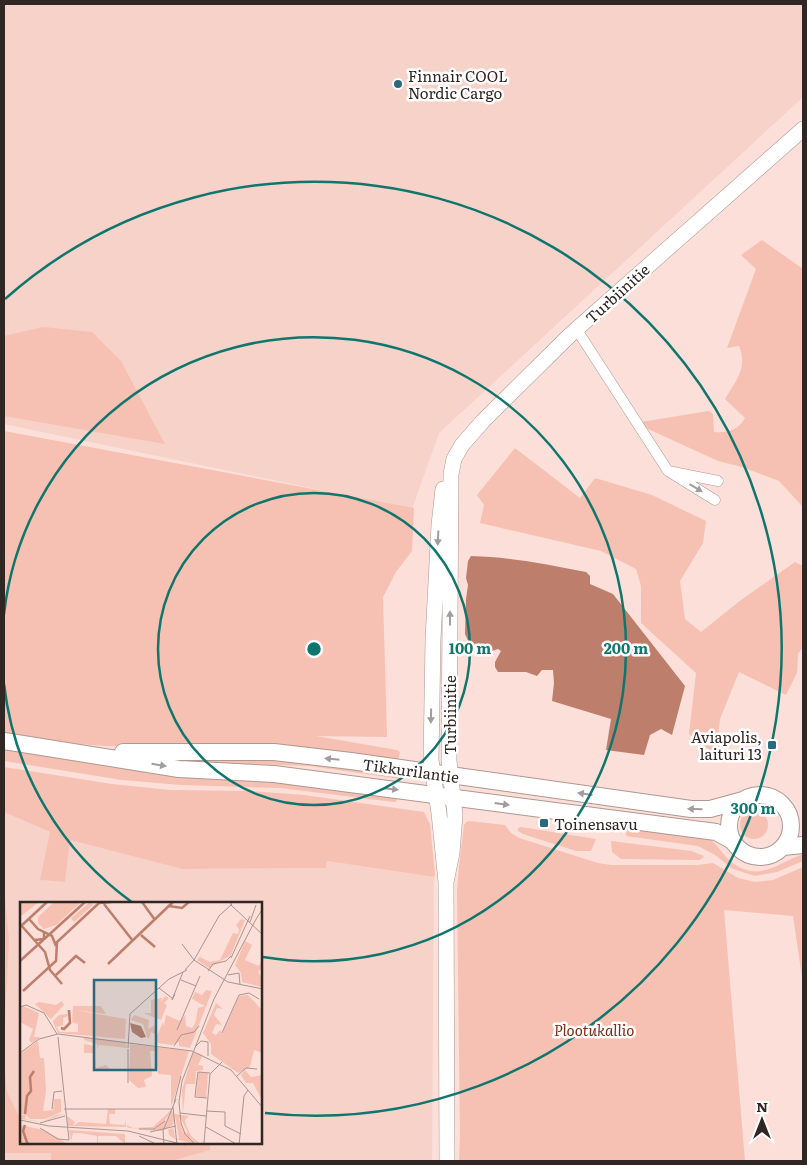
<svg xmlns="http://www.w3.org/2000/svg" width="807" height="1165" font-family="Literata,serif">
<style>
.built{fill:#f6d2c9;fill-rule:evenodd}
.green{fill:#f6c1b2}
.water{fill:#be7e6c}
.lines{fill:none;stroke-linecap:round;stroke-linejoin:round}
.street-casing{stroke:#b09790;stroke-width:11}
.secondary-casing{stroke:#b09790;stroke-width:16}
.primary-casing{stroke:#b09790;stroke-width:18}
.street{stroke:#fff;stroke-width:10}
.secondary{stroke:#fff;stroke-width:15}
.primary{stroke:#fff;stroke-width:16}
.oneway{fill:#a29d9c}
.ring{fill:none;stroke:#0f766e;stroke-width:2.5}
.poi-dot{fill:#2a6a7f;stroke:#fff;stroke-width:2}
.labels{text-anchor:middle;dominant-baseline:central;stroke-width:5;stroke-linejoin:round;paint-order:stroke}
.poi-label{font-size:15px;fill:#302623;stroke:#fff;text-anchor:start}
.street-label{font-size:15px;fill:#302623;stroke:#fff}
.park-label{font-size:15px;font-style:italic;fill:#7b2c16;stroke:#fff}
.inset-river{fill:none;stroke:#be7e6c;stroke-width:2.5}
.inset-road{fill:none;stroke:#aa9590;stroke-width:1}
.view{fill:#2a6a7f;fill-opacity:0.15;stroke:#2a6a7f;stroke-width:2.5}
.inset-edge{fill:none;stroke:#302623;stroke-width:2.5}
.centre{fill:#0f766e;stroke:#fff;stroke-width:2.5}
.ring-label{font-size:15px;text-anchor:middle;font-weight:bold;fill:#0f766e;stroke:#fff;stroke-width:5;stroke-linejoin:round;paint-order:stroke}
</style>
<rect width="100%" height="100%" fill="#fbdfd8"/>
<path class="built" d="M4 4H803V97L439 433 412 509 4 424Z
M4 812 50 832 41 880 65 882 70 840 182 869 326 868 327 861 434 877 432 1161H4ZM21 904H261V1144H21Z"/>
<path class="green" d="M762 240 803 269V507L779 481 742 467 718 461 635 423 708 411 713 414 714 432C729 433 738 430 745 418L725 399C736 380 748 368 739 346L727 348 756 269 741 255Z
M43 327 92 332 121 361 165 444 4 416V336Z
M4 431 414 508 412 551 396 572 383 597 387 737 316 736 397 750 400 752 398 761 161 747 105 746 68 743 4 734Z
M515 448 580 498 595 478 652 495 706 521 703 543 680 581 685 619 701 632 741 600 795 562 803 566V647L798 654 797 673 786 695 739 672 720 719 716 755 689 734 696 673 641 623V586L636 569 601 551 480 523 484 505 477 495Z
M4 748 398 795 396 802H394L280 788 181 785 122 780 4 761Z
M175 757 273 759 400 775V779L310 766 174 762Z
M4 767 112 784 170 790 250 791 304 795 424 812 430 824 435 875 434 877 327 861 326 868 182 869 70 840 65 882 40 880 50 832 4 812Z
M740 825a14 14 0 1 1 28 0a14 14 0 1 1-28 0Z
M469 821 505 825 511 833 519 838 598 863 611 865H698L713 863 738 878 755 882 773 880 803 867V984L793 916 724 910 745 1161H459L460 1136 457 891 459 866 464 825 466 822Z
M521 827 596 839 591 851H576L523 834 518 831V828Z
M627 827 708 838C718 844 722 854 730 861 759 884 777 863 803 854V861L777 872 755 876 733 869 715 855 698 846 626 836Z
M611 841 691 851 704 856 703 858 699 860 621 859 612 852Z
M4 886 9 940 4 1041Z
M4 1062 7 1092 21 1120V1144H210V1150L171 1161H51V1153H4Z"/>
<path class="water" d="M471 556C510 557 547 564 586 572L590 576V584L613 594 685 686 672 735 661 729 650 735 644 755 606 750 611 719 552 701 554 683 553 670H542L537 676 526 672H498L495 667V662L501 651 498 649 489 652 485 647H471L465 634 466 599 468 585 466 578 468 561Z"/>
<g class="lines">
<defs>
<path id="street" d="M577 330 668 471
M715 500 668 471 718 481"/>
<path id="secondary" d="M443 489 439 525 433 639 431 760 439 813 446 882 447 1161
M446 882 452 853 455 815 449 761 451 474 454 459 462 445 483 421 571 334 803 129"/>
<path id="primary" d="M4 741 179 769 274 774 716 832 734 842
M123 752H274L351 761 691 809H710L743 800
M729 826a31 31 0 1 1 62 0a31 31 0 1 1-62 0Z
M783 847 803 845"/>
</defs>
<use href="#street" class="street-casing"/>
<use href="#secondary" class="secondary-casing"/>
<use href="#primary" class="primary-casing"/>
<use href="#street" class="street"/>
<use href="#secondary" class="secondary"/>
<use href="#primary" class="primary"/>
</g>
<defs><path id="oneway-solid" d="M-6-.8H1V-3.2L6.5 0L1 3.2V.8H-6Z" transform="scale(1.25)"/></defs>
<g class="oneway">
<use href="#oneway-solid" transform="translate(696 488) rotate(31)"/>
<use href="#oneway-solid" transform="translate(438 538) rotate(93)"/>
<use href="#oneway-solid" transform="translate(450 618) rotate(-90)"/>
<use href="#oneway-solid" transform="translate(431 716) rotate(91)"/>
<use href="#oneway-solid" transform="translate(332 759) rotate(-174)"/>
<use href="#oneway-solid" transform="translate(159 765) rotate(9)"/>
<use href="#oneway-solid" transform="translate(391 789) rotate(7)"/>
<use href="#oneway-solid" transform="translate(585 794) rotate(-172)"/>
<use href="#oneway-solid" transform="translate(502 804) rotate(8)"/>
<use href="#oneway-solid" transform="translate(695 809) rotate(-179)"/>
</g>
<g class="ring">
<circle cx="314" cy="649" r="156"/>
<path d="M133 903A312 312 0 0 1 4 684M4 614A312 312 0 1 1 263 957"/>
<path d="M5 299A467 467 0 1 1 265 1113"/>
</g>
<g class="poi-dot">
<circle cx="398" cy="84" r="5"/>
<rect x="767" y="740" width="10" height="10" rx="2.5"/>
<rect x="539" y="818" width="10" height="10" rx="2.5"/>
</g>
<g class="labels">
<g class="poi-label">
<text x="408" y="75">Finnair COOL<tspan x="408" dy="17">Nordic Cargo</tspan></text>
<text x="762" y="736" text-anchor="end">Aviapolis,<tspan x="762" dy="17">laituri 13</tspan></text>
<text x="554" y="823">Toinensavu</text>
</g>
<g class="street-label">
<text transform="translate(617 293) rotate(-42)">Turbiinitie</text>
<text transform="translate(449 715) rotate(-90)">Turbiinitie</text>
<text transform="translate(411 770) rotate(8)">Tikkurilantie</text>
</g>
<g class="park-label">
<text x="594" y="1029">Plootukallio</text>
</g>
</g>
<g transform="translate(20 902)">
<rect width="242" height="242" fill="#fbdfd8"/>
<path d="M0 0H19L0 15ZM34 0H61L36 23 24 27 18 21V15ZM70 0 73 3 54 20 51 16ZM221 17 225 18 211 53 189 66 177 58 182 52 180 55 190 60 200 58 213 31 218 32 219 27 216 23ZM225 39 232 43 225 58 239 64 242 57V66L238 70 242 76V85L222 80 221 71 215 63ZM186 88 192 89 170 146 159 144V140L152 143 138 141 135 138 143 120 144 124 146 113 160 119 165 113 166 124 172 126 175 122 178 106 185 104 172 97 175 90 182 93ZM228 93 242 108V151L234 148 230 165 218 171 191 152V142L183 131 196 101 203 107 197 106 194 113 202 123 196 122 192 131 196 133 200 128 202 132 219 94ZM145 94 149 96 144 101 147 103 141 118 123 111H131V98L142 96 141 100ZM42 99 44 103 31 117 15 102 19 100 36 103ZM3 104 19 111 14 135H20L12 141 9 138 13 127 0 120V106ZM53 104H81L86 112 55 108 106 117 105 137 38 131 33 120 34 118 39 113 47 112V107L48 114 43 116V123L36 125 40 130H58V122L52 120ZM114 113 129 118 128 127 137 122 135 132 131 130 129 137 127 135 123 122 111 118ZM64 135 106 140 107 146 79 143 77 146V142L64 138ZM21 137 18 139 20 156H24L26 189 23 209 33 208 34 197H41V210L25 217H10L6 213 5 217 22 220 36 213 44 212 22 220 0 217 1 213H5L0 211V152ZM64 142 74 144 76 166 86 163 90 167H64H73V151H64ZM110 142 169 149 151 205V173L138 172 135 149H130L132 174 124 178 126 185 118 186 109 178ZM173 150 183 153 178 163 183 164V168L176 169 175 182H166L163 210 162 188ZM225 168 231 175 242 173V198L233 181H226L221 173ZM178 170 188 171 186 196 176 194ZM88 207H95V212H89L90 222 105 223 106 217V225L48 224 47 214 55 220 53 224 59 220 86 222ZM151 208 154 212 169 214 165 218 166 223 171 234 181 242 174 240 165 232 161 221 166 231H168L160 215 159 217 163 230 175 242 155 237 149 233 148 228 153 226 155 236 159 237 155 214 153 223 142 229 122 228H129L136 226 147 218 145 226 150 212 142 222 134 226 125 227 109 226 107 225V219V223L113 226 133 225ZM0 223 24 228 48 242H0ZM49 228 105 232V242L96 234H78V242H77V234L60 231H53L51 239Z" fill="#f6c1b2"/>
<path d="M110 121 121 124 126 135 121 136 112 130Z" fill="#be7e6c"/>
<path class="inset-river" d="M122 0 135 18M84 2 113 39M149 4 162 6 169 0M9 17 18 27 32 34 36 44M0 22 25 50 30 68 42 82M0 25 27 0M121 33 135 45M15 38 24 37V31M0 59 65 0M88 62 153 0M36 73 56 54 65 61M3 89 36 59 37 40 79 1 91 0M41 126 44 127 50 121 49 108M5 212 7 194 11 189 10 175 14 169M5 223 3 229 8 243"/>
<path class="inset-road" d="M210 2H212L199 14 174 58 208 80 243 87M211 3 243 33M235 19 243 6M230 20 236 3M162 42 174 58 165 68M211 56 230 14M188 69 193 62 206 59 211 54M208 73 219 71 220 83M161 78 176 84M139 86 152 96M155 92 152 98 163 70M219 93 229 91 239 97M0 105 6 103 24 111 37 132M157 128 180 74M202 131 219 93M38 135 49 238M154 144 161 133 174 130 179 124M175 145 181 139 188 140V154M108 146 110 112 149 77 167 68M108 147V181M0 151 19 137 38 132 172 149 211 168 243 206M217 174 226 166 237 167M187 196 175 195 176 185 178 170 190 171M154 201 161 174M153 205 157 243M32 207 34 190 42 189M44 207H152M186 209 205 210V224L221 232M160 211 186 214M0 218 29 224 108 229 165 243M20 221 45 214M186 225 218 243M20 226 38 237 49 238M119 227H134L145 219M130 230 156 224M119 234 138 243M184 241 190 172 202 160M144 243 143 229 156 197M176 243 165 232 161 221 159 200 162 179 194 97 235 19M219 243 224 194 228 188"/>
<path class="view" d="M74 78H136V168H74Z"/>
<rect width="242" height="242" class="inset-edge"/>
</g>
<circle cx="314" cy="649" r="8" class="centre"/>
<g class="ring-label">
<text x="470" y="654">100 m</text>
<text x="626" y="654">200 m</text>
<text x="753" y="814">300 m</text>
</g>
<rect width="807" height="1165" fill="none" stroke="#302623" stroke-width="10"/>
<g transform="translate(762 1120)" stroke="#ffffff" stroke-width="4" paint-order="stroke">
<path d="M0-4L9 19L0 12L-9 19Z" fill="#302623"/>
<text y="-8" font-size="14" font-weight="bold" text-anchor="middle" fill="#302623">N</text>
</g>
</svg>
